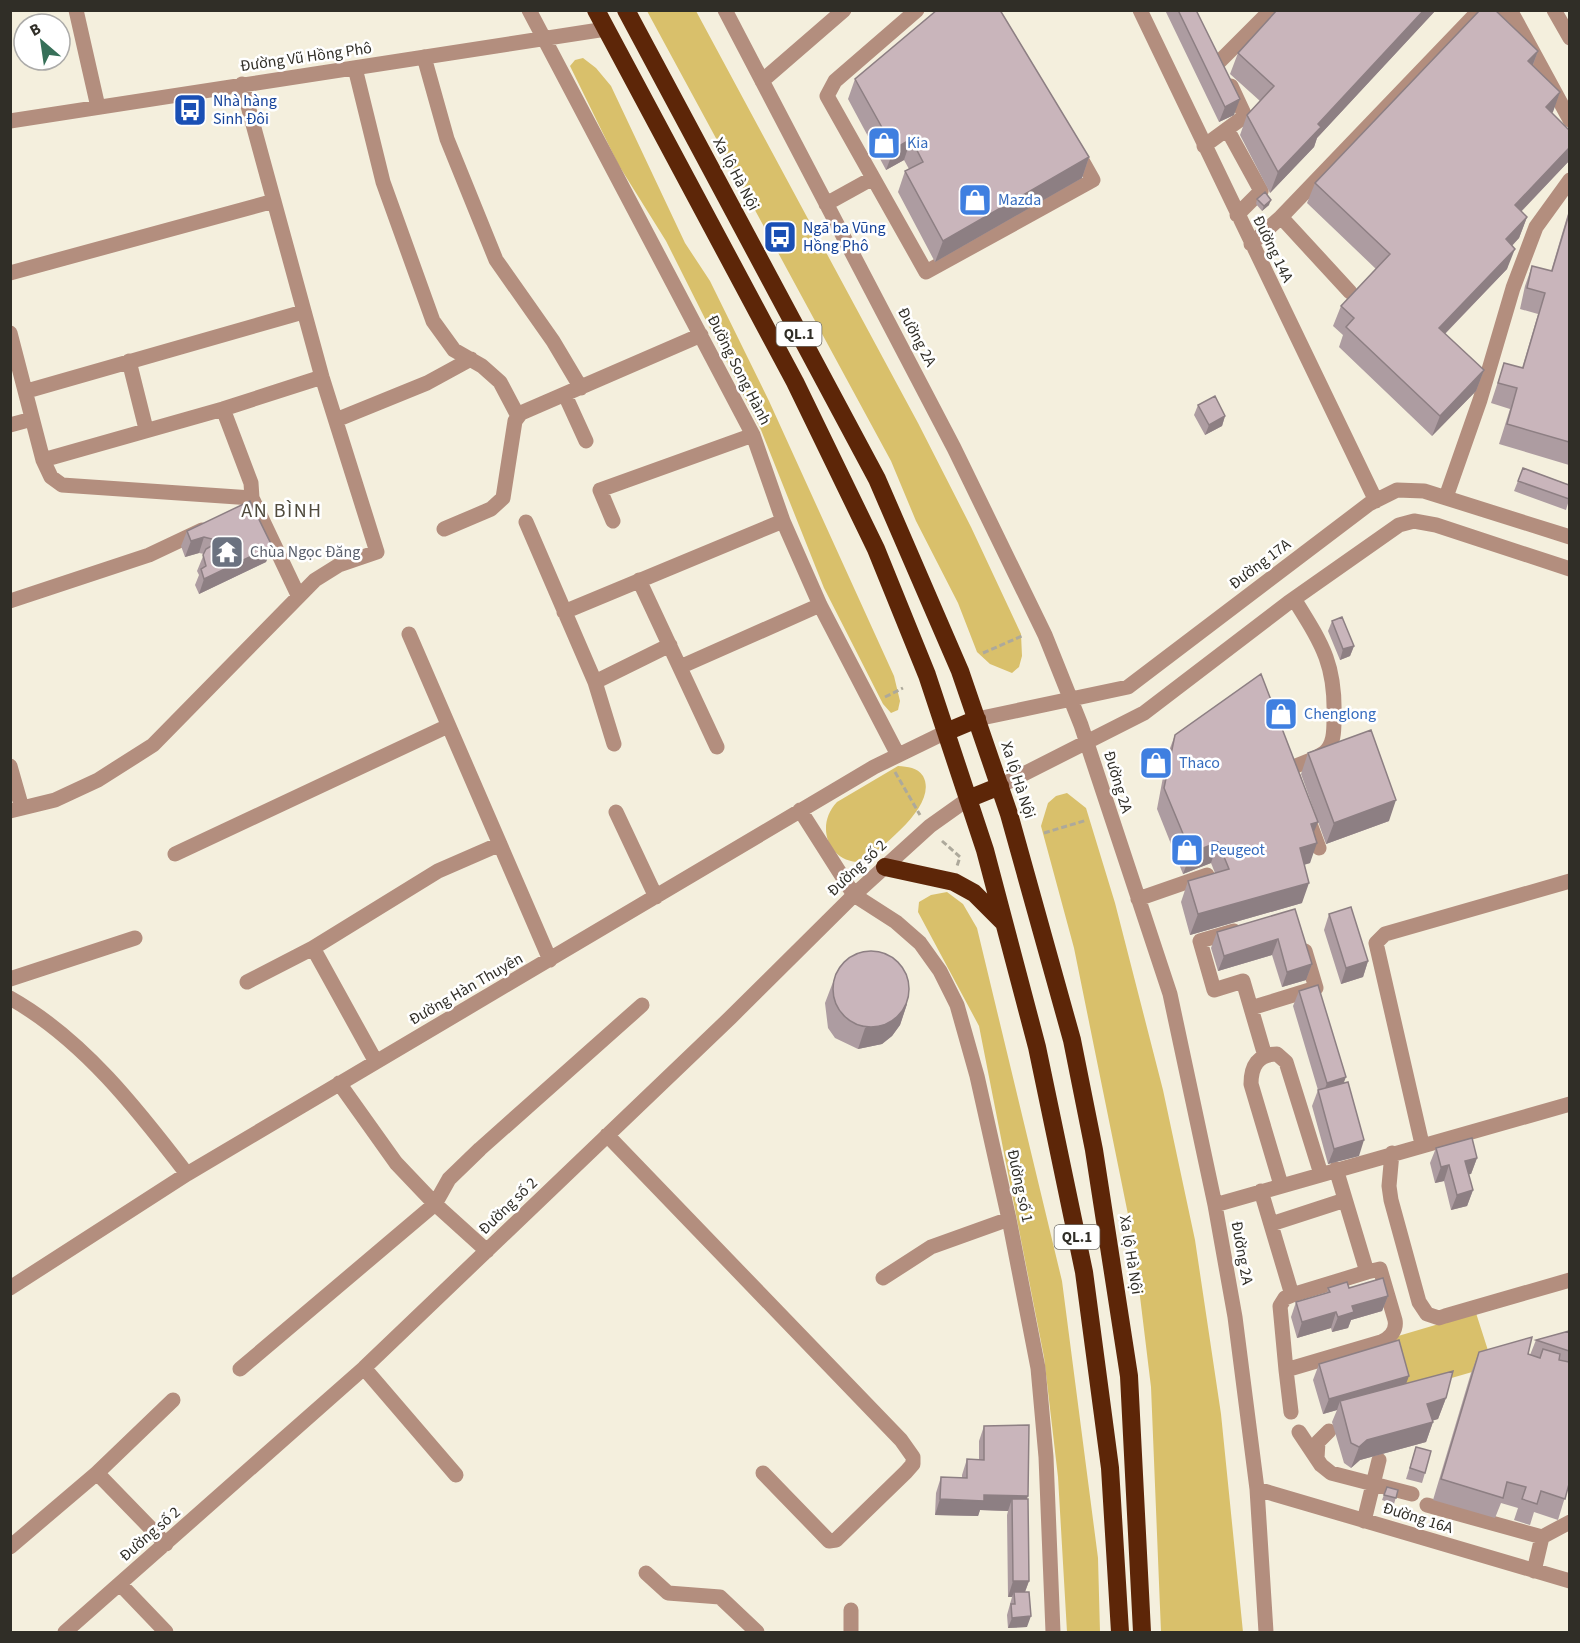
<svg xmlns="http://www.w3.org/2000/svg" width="1580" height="1643" font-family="'Source Sans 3',sans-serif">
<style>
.green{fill:#d9c06b}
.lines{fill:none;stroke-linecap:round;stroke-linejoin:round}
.path{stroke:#ada99b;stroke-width:3;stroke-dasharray:6 3;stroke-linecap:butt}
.minor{stroke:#b38e7e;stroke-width:15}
.highway{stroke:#5d2608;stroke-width:18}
.wall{fill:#ad9ca1}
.shaded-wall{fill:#8d7f83}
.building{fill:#c9b5bb;stroke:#8d7f83;stroke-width:1.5}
.labels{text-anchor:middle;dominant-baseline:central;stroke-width:5;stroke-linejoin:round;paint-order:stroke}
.shield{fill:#fff;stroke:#6e6d68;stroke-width:1.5}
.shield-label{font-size:15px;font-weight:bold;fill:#302e27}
.street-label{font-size:16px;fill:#302e27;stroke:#fff}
.transit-label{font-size:16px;fill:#164399;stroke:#fff;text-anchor:start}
.shop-label{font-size:16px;fill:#366cbe;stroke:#fff;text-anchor:start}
.worship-label{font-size:16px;fill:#5b616d;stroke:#fff;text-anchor:start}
.quarter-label{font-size:20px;letter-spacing:1.5px;fill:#504b3d;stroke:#fff}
</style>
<rect width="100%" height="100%" fill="#f4efdd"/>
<path class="green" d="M647 11H696L918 423 971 527 1021 634 1022 656 1019 667 1012 673 990 664 977 652 958 603 916 521 891 461Z
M583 58 596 68 611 86 685 243 710 281 769 401 894 676 900 701 898 710 891 713 883 704 824 588 761 430 666 241 618 164 570 66 575 60Z
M898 766C908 767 917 767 923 776 939 805 882 846 863 862 829 864 814 826 837 802Z
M1067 793 1086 808 1115 903 1163 1090 1195 1240 1221 1414 1243 1632H1161L1151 1387 1133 1239 1074 948 1041 826 1048 803 1056 796Z
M947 892 963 904 977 928 1062 1281 1098 1558 1100 1632H1067L1058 1477 1044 1357 979 1026 918 912 919 902 931 895Z
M1476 1313 1493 1366 1403 1392 1388 1339Z"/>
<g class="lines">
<path class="path" d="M983 653 1022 636
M885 697 903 688
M895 772 920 815
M1044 833 1087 820
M942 841 960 857 957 866"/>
<path class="minor" d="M76 10 98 107
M529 10 753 435 783 521 820 605 898 755
M725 10 954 448 1045 635 1081 725 1170 994 1215 1205 1235 1317 1257 1489 1266 1632
M917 10 835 81 827 96 926 272 1093 180 1076 150
M1140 10 1376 501
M1505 10 1514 17 1570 120
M1554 10 1570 38
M424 57 447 139 496 260 553 341 581 388
M1219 62 1271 10
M355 68 383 182 433 321 454 350 482 366 500 382 518 416
M762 81 844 10
M10 121 606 29
M1227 129 1261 191 1237 215
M1204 146 1245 116 1231 86
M826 204 873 178
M1281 217 1472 18 1486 10
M1251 244 1281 217 1350 292
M10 273 274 201
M10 333 43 460 51 477 62 485 252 498 298 595
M129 361 146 429
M27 391 303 312
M565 395 586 441
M223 409 251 483 252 498
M336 420 427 383 471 359
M10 425 32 419
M43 460 223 409 322 377
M1446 497 1480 400 1513 288 1536 227 1570 180
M613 521 600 490 753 435
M526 522 595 682 614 744
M444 529 491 509 503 498 515 421 521 413 701 335
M639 580 717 747
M10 601 149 555 202 530
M564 612 783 521
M409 634 550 960
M680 667 820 605
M595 682 670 645
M977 719 1128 687 1369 504 1397 490 1424 491 1570 537
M10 766 22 808
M1294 779 1290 768C1301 764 1314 760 1324 753 1334 745 1334 731 1334 719 1336 664 1322 644 1294 599
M1000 786 1144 713 1288 603 1399 525 1414 521 1436 525 1570 569
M800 810 854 895 896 922 920 943 940 971 957 1005 977 1076 1009 1219 1038 1368 1046 1457 1053 1632
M10 811 55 800 98 780 153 745 315 580 339 565 377 552 322 377 242 84
M616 812 656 897
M1309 821 1319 848
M175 854 448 726
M1138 899 1207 875
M1234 931 1200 941 1214 990 1243 981 1265 1056
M10 979 135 938
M247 982 313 948
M10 998C83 1039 138 1110 187 1174
M1251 1008 1316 988 1305 951
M376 1062 313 948 438 871 500 844
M607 1135 901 1440 913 1457V1464L906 1472 836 1540 829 1541 763 1473
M1422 1144 1376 943 1385 934 1570 881
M1392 1153 1389 1186 1391 1200 1419 1302 1427 1314 1439 1318 1445 1316 1570 1280
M1281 1185 1251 1084C1251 1066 1258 1054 1277 1054L1286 1062 1321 1174
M1261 1191 1292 1295 1367 1272 1336 1169
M1215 1205 1570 1104
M1271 1224 1345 1200
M487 1251 435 1204 449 1179 480 1149 642 1005
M883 1278 931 1247 1009 1219
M10 1288 187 1174 874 767 946 732
M1292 1295 1285 1298 1280 1306 1286 1370 1381 1342C1390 1338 1397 1330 1395 1320L1380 1269 1367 1272
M364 1368 456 1475
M240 1369 435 1204 396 1163 339 1083
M1286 1370 1291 1412
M1299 1432 1321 1465 1331 1473 1412 1494
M1317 1458 1318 1442 1329 1431
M97 1473 166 1544
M1257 1489 1570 1581
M1427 1505 1542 1537 1534 1571
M1364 1521 1379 1460
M1542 1537 1570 1522
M10 1547 97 1473 173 1400
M646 1573 668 1593 720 1597 757 1632
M120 1584 166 1632
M65 1632 364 1368 731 1017 854 895 930 826 968 799
M851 1632V1610"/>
<path class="highway" d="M596 10 795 382 876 549 927 675 985 850 1037 1047 1084 1272 1110 1468 1120 1632
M626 10 877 479 960 671 1009 814 1072 1040 1094 1150 1129 1376 1142 1632
M946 732 977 719
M968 799 1000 786
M885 867 954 882 974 893 1004 923"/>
</g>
<path class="wall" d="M1165 10H1196L1234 115 1219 122Z
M1277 10H1436L1317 138 1314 147 1270 193 1240 135 1247 115 1260 101 1230 74 1238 53Z
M1538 51 1533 65 1560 92 1552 113 1569 161 1521 212 1527 217 1519 238 1512 246 1507 269 1445 334 1484 370 1476 391 1432 436 1339 347 1343 335 1333 326 1341 306 1376 269 1307 203 1315 183Z
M855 79 1089 157 1082 178 935 262 898 192 905 171 909 169 904 160 886 170 848 99Z
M1257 199 1269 205 1262 211 1256 204Z
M1569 210V465L1499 444 1510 409 1491 403 1504 363 1522 368 1538 314 1520 309 1525 286 1532 266 1551 271Z
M1198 405 1225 416 1222 426 1205 435 1194 415Z
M1523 468 1569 485V500L1566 510 1514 491Z
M187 531 272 546 266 562 199 594 195 585 199 575 197 571 204 554 199 553 185 557 181 546Z
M1332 621 1354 646 1350 656 1340 660 1328 631Z
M1175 735 1314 832 1310 863 1304 865 1302 903 1190 935 1181 902 1188 881 1215 873 1211 863 1183 874 1157 809 1167 756Z
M1308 753 1389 821 1326 844 1301 774Z
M1295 909 1312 964 1306 980 1282 987 1272 955 1218 971 1211 948 1217 932Z
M1329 914 1368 961 1363 977 1341 984 1324 930Z
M833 982 907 1004 900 1025 892 1036 882 1044 858 1049 835 1038 828 1028 825 1003Z
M1299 991 1344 1083 1359 1156 1328 1164 1312 1106 1318 1090 1293 1006Z
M1436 1148 1477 1158 1471 1174H1468L1473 1190 1467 1206 1451 1210 1444 1181 1435 1183 1430 1163Z
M1328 1288H1349L1388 1296 1382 1311 1351 1320 1348 1328 1332 1332 1331 1328 1297 1338 1291 1317 1296 1302 1327 1293Z
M1569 1331V1484L1558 1520 1534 1512 1530 1525 1514 1520 1518 1508 1501 1503 1495 1518 1433 1500 1471 1373 1479 1352 1530 1355 1536 1340Z
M1319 1364 1406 1383 1446 1398 1438 1419 1433 1420V1422L1426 1442 1360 1460 1351 1468 1344 1463 1332 1422 1337 1410 1323 1414 1313 1380Z
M984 1426 1028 1496 1026 1499 1029 1581 1025 1592 1027 1627 1008 1628 1007 1615 1012 1597H1008L1007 1515 1008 1511 980 1510 978 1516 935 1515 936 1493 941 1477 962 1478V1475L967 1459 979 1460V1441Z
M1416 1447 1425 1473 1422 1483 1406 1479Z
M1387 1487 1398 1490 1394 1504 1382 1500Z"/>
<path class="shaded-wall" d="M1424 10H1436L1317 138 1314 147 1270 193 1278 172 1318 124Z
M1538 51 1530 72 1528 61Z
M1560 92 1553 112 1538 128 1546 107Z
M1240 99 1234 115 1219 122 1225 107Z
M911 139 904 160 886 170 894 149Z
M1569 148V161L1507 226 1515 205Z
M1089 157 1082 178 935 262 943 241Z
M1271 200 1269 205 1262 211 1264 206Z
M1527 217 1519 238 1498 260 1506 239Z
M1515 249 1507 269 1431 348 1439 328Z
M1484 370 1476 391 1432 436 1440 416Z
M1225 416 1222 426 1205 435 1209 425Z
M204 537 199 553 185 557 191 541Z
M272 546 266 562 199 594 204 579Z
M1354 646 1350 656 1340 660 1343 649Z
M1396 800 1389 821 1326 844 1334 823Z
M1318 822 1310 842 1311 824Z
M1218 842 1211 863 1183 874 1191 853Z
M1317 843 1310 863 1292 868 1300 848Z
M1309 883 1302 903 1190 935 1198 914Z
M1278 939 1272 955 1218 971 1224 956Z
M1368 961 1363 977 1341 984 1346 968Z
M1312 964 1306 980 1282 987 1287 972Z
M907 1004 900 1025 892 1036 882 1044 858 1049 865 1028Z
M1346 1077 1340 1093 1321 1099 1327 1083Z
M1364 1140 1359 1156 1328 1164 1334 1149Z
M1477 1158 1471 1174 1459 1176 1465 1161Z
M1449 1165 1444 1181 1435 1183 1441 1167Z
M1473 1190 1467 1206 1451 1210 1457 1195Z
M1388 1296 1382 1311 1351 1320 1348 1328 1332 1332 1338 1317 1352 1306Z
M1336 1312 1331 1328 1297 1338 1302 1322Z
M1409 1376 1403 1392 1340 1401 1337 1410 1323 1414 1329 1399Z
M1446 1398 1438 1419 1419 1425 1427 1404Z
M1433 1422 1426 1442 1360 1460 1351 1468 1359 1447 1367 1440Z
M984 1495 1028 1496 1022 1511 1012 1499 1008 1511 980 1510 978 1516 935 1515 940 1499Z
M1013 1581H1029L1023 1597 1014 1592 1012 1597H1008Z
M1031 1616 1027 1627 1008 1628 1012 1618Z"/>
<path class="building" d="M937 10H1000L1089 157 943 241 905 171 923 162 911 139 894 149 855 79Z
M1178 10H1196L1240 99 1225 107Z
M1277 10H1424L1318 124 1321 127 1278 172 1247 115 1274 86 1238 53Z
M1480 10H1495L1538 51 1528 61 1560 92 1546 107 1569 130V148L1515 205 1527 217 1506 239 1515 249 1439 328 1484 370 1440 416 1346 327 1354 318 1341 306 1390 254 1315 183Z
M1265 192 1271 200 1264 206 1257 199Z
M1569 214V442L1507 424 1517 388 1498 383 1504 363 1523 368 1545 293 1527 288 1532 266 1552 271Z
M1215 396 1225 416 1209 425 1198 405Z
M1523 468 1569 485V499L1518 481Z
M250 501 272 546 204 579 201 569 206 566 203 555 206 549 213 545 212 539 204 537 191 541 187 531Z
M1342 617 1354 646 1343 649 1332 621Z
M1261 674 1318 822 1311 824 1317 843 1300 848 1309 883 1198 914 1188 881 1229 869 1218 842 1191 853 1164 788 1175 735Z
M1371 730 1396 800 1334 823 1308 753Z
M1351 907 1368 961 1346 968 1329 914Z
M1295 909 1312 964 1287 972 1278 939 1224 956 1217 932Z
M833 989a38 38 0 1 1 76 0a38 38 0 1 1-76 0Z
M1318 985 1346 1077 1327 1083 1299 991Z
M1348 1082 1364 1140 1334 1149 1318 1090Z
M1472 1138 1477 1158 1465 1161 1473 1190 1457 1195 1449 1165 1441 1167 1436 1148Z
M1383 1278 1388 1296 1352 1306 1354 1312 1338 1317 1336 1312 1302 1322 1296 1302 1330 1292 1328 1288 1347 1282 1349 1288Z
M1569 1331V1351L1536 1340Z
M1532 1337 1528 1354 1540 1358 1543 1349 1560 1354 1559 1360 1569 1362V1484L1565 1499 1541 1491 1537 1504 1522 1499 1526 1487 1507 1482 1503 1498 1441 1479 1479 1352Z
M1399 1340 1409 1376 1329 1399 1319 1364Z
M1453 1371 1446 1398 1427 1404 1433 1422 1367 1440 1359 1447 1351 1443 1340 1401Z
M1029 1425 1028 1496 984 1495V1501L940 1499 941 1477 967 1478V1459L984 1460V1426Z
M1416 1447 1431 1451 1425 1473 1410 1468Z
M1387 1487 1398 1490 1396 1498 1384 1495Z
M1012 1499H1028L1029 1581H1013Z
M1014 1592H1029L1031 1616 1012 1618 1011 1604H1015Z"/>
<defs>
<symbol id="bus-square" viewBox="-11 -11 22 22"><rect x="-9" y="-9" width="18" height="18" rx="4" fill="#1a4fb4" stroke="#fff"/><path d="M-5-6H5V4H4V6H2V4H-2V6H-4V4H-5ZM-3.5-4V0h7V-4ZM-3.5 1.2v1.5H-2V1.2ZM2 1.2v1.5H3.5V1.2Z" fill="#fff"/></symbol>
<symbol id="shop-square" viewBox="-11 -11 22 22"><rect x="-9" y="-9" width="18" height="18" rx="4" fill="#3f7fe0" stroke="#fff"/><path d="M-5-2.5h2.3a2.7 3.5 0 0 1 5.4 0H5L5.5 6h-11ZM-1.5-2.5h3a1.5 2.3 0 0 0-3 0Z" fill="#fff"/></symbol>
<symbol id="temple-square" viewBox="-11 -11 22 22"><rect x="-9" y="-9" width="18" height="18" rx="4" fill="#6b7280" stroke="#fff"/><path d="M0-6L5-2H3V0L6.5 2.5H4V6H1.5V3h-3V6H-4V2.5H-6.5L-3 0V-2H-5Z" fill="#fff"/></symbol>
</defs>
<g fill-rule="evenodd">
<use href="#bus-square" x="171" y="91" width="38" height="38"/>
<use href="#shop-square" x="865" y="124" width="38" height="38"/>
<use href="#shop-square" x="956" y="181" width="38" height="38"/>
<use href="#bus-square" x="761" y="218" width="38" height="38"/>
<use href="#temple-square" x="208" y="533" width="38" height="38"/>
<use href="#shop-square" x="1262" y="695" width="38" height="38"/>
<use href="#shop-square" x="1137" y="744" width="38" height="38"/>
<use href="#shop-square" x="1168" y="831" width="38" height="38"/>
</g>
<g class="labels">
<g class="shield">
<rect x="776.5" y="322" width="45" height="24" rx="4.5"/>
<rect x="1054.5" y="1225" width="45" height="24" rx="4.5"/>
</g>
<g class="shield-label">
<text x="799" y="334">QL.1</text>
<text x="1077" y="1237">QL.1</text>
</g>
<g class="street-label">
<text transform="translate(306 57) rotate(-8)">Đường Vũ Hồng Phô</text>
<text transform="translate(736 174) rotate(62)">Xa lộ Hà Nội</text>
<text transform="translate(1273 249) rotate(64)">Đường 14A</text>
<text transform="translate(917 337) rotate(62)">Đường 2A</text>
<text transform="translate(739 370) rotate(63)">Đường Song Hành</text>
<text transform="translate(1260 564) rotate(-37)">Đường 17A</text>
<text transform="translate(1018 780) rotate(72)">Xa lộ Hà Nội</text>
<text transform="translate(1118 782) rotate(73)">Đường 2A</text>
<text transform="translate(857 868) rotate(-43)">Đường số 2</text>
<text transform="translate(466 989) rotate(-30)">Đường Hàn Thuyên</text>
<text transform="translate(1020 1186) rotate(78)">Đường số 1</text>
<text transform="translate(508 1206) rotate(-44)">Đường số 2</text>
<text transform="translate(1242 1253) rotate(80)">Đường 2A</text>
<text transform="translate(1131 1255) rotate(81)">Xa lộ Hà Nội</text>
<text transform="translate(1418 1518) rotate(17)">Đường 16A</text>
<text transform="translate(150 1534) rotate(-41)">Đường số 2</text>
</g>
<g class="transit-label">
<text x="213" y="101">Nhà hàng<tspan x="213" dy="18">Sinh Đôi</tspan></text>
<text x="803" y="228">Ngã ba Vũng<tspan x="803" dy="18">Hồng Phô</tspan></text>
</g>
<g class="shop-label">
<text x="907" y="143">Kia</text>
<text x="998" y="200">Mazda</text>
<text x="1304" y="714">Chenglong</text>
<text x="1179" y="763">Thaco</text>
<text x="1210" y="850">Peugeot</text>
</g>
<g class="worship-label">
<text x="250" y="552">Chùa Ngọc Đăng</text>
</g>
<g class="quarter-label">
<text x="282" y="511">AN BÌNH</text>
</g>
</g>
<rect width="1580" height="1643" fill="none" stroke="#302e27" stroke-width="24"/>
<g transform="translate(42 42) rotate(331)"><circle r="28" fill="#ffffff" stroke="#acaba9" stroke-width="1.5"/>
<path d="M0-4.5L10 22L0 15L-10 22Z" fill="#377059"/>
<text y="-9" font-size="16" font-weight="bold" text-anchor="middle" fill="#302e27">B</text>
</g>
</svg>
